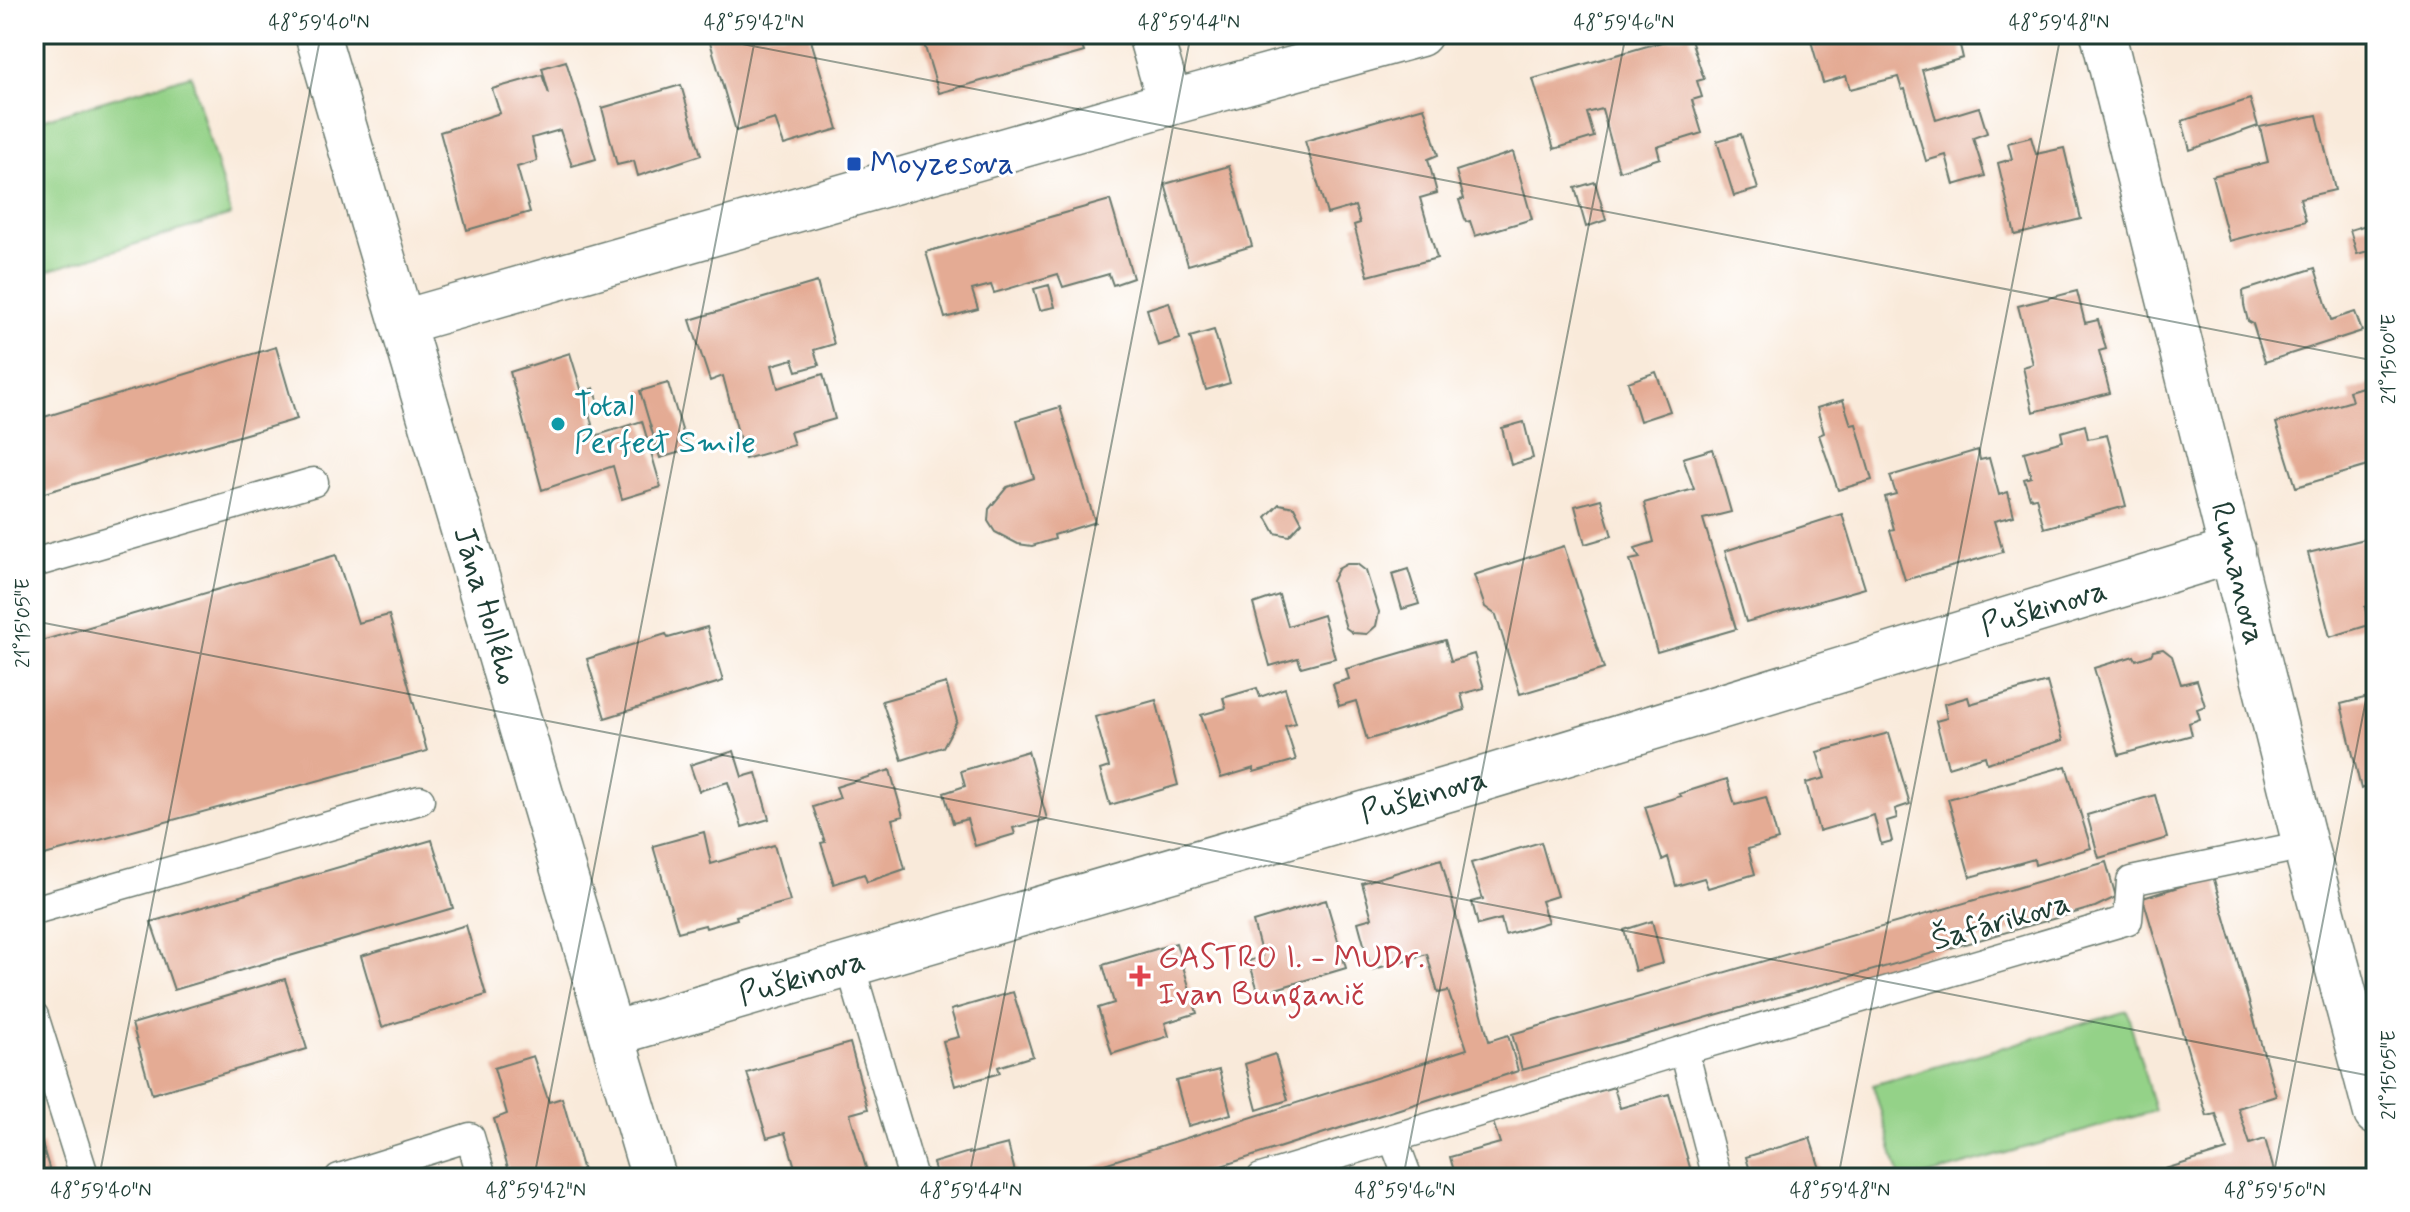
<svg xmlns="http://www.w3.org/2000/svg" width="2410" height="1212" font-family="Mynerve,sans-serif">
<style>
.green{fill:#94d288;stroke:#5a885e;stroke-width:2}
.building{fill:#e4ab94}
.lines{fill:none;stroke-linecap:round;stroke-linejoin:round}
.lane-casing{stroke:#6b7a6e;stroke-width:31}
.street-casing{stroke:#6b7a6e;stroke-width:47}
.secondary-casing{stroke:#6b7a6e;stroke-width:47}
.lane{stroke:#fff;stroke-width:28}
.street{stroke:#fff;stroke-width:44}
.secondary{stroke:#fff;stroke-width:44}
.ticks{fill:none;stroke:#1f3d34;stroke-width:2;stroke-opacity:0.45}
.transit-dot{fill:#1a4fb4;stroke:#fff;stroke-width:3}
.culture-dot{fill:#0f9aa8;stroke:#fff;stroke-width:3}
.health-dot{fill:#e0444e;stroke:#fff;stroke-width:3}
.labels{text-anchor:middle;dominant-baseline:central;stroke-width:6;stroke-linejoin:round;paint-order:stroke}
.transit-label{font-size:32px;fill:#164399;stroke:#fff;text-anchor:start}
.culture-label{font-size:32px;fill:#0d838f;stroke:#fff;text-anchor:start}
.street-label{font-size:32px;fill:#1f3d34;stroke:#fff}
.health-label{font-size:32px;fill:#be3a42;stroke:#fff;text-anchor:start}
.neatline{fill:none;stroke:#1f3d34;stroke-width:3}
.ticks-label{font-size:20px;text-anchor:middle;fill:#1f3d34}
</style>
<rect width="100%" height="100%" fill="#fff"/>
<filter id="ink" filterUnits="userSpaceOnUse"><feTurbulence type="fractalNoise" baseFrequency=".0125" numOctaves="2"/><feDisplacementMap in="SourceGraphic" scale="16" xChannelSelector="R" yChannelSelector="G"/><feConvolveMatrix kernelMatrix="1 2 1 2 8 2 1 2 1" color-interpolation-filters="sRGB"/></filter>
<filter id="wash" filterUnits="userSpaceOnUse"><feTurbulence type="fractalNoise" baseFrequency=".006" numOctaves="4" result="noise"/><feDisplacementMap in="SourceGraphic" scale="32" xChannelSelector="R" yChannelSelector="G"/><feGaussianBlur stdDeviation="1.8" result="paint"/><feColorMatrix in="noise" values="0 0 0 0 0 0 0 0 0 0 0 0 0 0 0 0 0 1.4 0 .05"/><feComposite in="paint" operator="in"/></filter>
<g filter="url(#wash)">
<rect width="100%" height="100%" fill="#f9eada"/>
<path class="green" d="M191 75 231 215 34 275V122Z
M2127 1011 2155 1111 1918 1178H1900L1873 1085Z"/>
<g id="blocks">
<path class="building" d="M712 34H809L838 129 784 145 775 119 736 131 708 35Z
M921 34H1078L1084 52 939 93Z
M1689 34 1704 79 1697 81 1702 97 1692 100 1702 133 1657 147 1660 158 1619 171 1602 109 1587 113 1594 137 1554 149 1533 79Z
M1834 34H1964L1958 37 1963 58 1922 70 1936 120 1979 107 1987 133 1973 138 1985 176 1954 185 1946 155 1926 161 1905 89 1902 90 1898 77 1850 89 1846 76 1823 83 1811 41Z
M566 61 596 159 572 166 560 130 532 138 537 161 517 167 530 212 467 230 440 132 500 113 492 89 542 75 549 94 542 68Z
M681 85 701 155 638 176 634 161 617 165 602 108Z
M2250 99 2258 126 2190 150 2182 121Z
M1424 107 1438 155 1428 159 1437 193 1420 198 1437 258 1368 276 1354 225 1360 223 1355 206 1327 214 1305 141Z
M2317 115 2335 190 2300 198 2306 221 2229 241 2212 176 2268 162 2260 127Z
M1741 134 1758 189 1734 196 1717 141Z
M2031 137 2036 154 2064 148 2081 219 2015 235 1998 163 2012 159 2008 143Z
M1513 152 1532 219 1475 236 1470 221 1466 222 1459 200 1464 199 1456 171Z
M1229 166 1252 246 1188 265 1165 184Z
M1595 182 1606 220 1586 227 1575 188Z
M1110 200 1133 278 1113 285 1109 274 1063 287 1058 274 994 293 991 285 972 290 978 309 945 318 926 252Z
M2376 222V249L2357 254 2350 230Z
M2315 268 2331 320 2355 312 2362 331 2265 362 2253 324 2248 321 2244 305 2243 291Z
M817 282 834 344 814 350 819 365 797 371 793 359 772 365 778 388 823 374 835 419 790 432 794 445 745 459 723 376 710 381 690 320Z
M1049 285 1055 307 1040 310 1034 289Z
M2077 291 2085 323 2098 320 2106 349 2099 351 2110 393 2033 412 2023 367 2033 364 2018 306Z
M1169 302 1180 339 1158 346 1147 309Z
M1214 330 1230 383 1206 390 1190 337Z
M276 347 297 419 34 496V420Z
M570 353 582 392 594 388 601 409 589 413 595 436 642 421 661 487 622 499 613 466 542 490 510 372Z
M1656 372 1670 411 1640 421 1628 382Z
M668 383 688 450 660 458 640 391Z
M2376 383V468L2371 470V465L2296 487 2276 423 2352 401 2349 391Z
M1843 400 1851 425 1856 424 1872 480 1838 490 1819 435 1824 433 1817 408Z
M1060 407 1095 522 1054 535 1055 539 1032 546 1018 544 995 532 988 521 989 509 1007 487 1034 478 1017 420Z
M1524 422 1533 458 1511 465 1502 428Z
M2085 425 2088 439 2107 435 2126 506 2044 528 2036 497 2030 498 2024 479 2031 477 2024 452 2063 441 2061 432Z
M1713 449 1731 512 1703 519 1736 629 1657 652 1630 560 1640 558 1635 548 1654 542 1644 503 1694 489 1683 458Z
M1978 450 1980 460 1989 458 1999 495 2008 492 2014 516 1994 521 2003 552 1905 580 1890 530 1894 529 1885 497 1896 494 1890 476Z
M1601 499 1612 536 1585 544 1575 506Z
M1279 504 1294 507 1302 522 1289 536 1275 533 1266 517Z
M1842 514 1865 588 1746 622 1725 551Z
M2373 537 2376 549V604L2365 607 2369 625 2330 637 2308 553Z
M1564 546 1604 669 1520 694 1496 615 1485 607 1474 575Z
M336 555 358 623 389 615 427 751 37 857 34 846V643Z
M1347 564H1357L1366 571 1379 612 1376 626 1367 634 1353 633 1346 628 1332 581 1338 569Z
M1408 569 1419 604 1402 609 1392 574Z
M1279 595 1288 626 1323 615 1335 658 1301 667 1298 658 1270 666 1253 604Z
M707 627 723 681 605 718 587 659 666 634 668 638Z
M1445 640 1451 661 1474 654 1484 688 1461 694 1465 710 1367 740 1356 701 1339 706 1333 684 1349 679 1346 669Z
M2163 649 2172 656 2181 684 2197 680 2205 706 2197 709 2200 719 2189 723 2192 735 2119 755 2094 668 2134 656 2136 660 2151 655 2153 651Z
M2047 682 2063 740 1987 763 1985 756 1948 767 1936 721 1947 718 1944 704 1968 697 1970 704Z
M946 683 957 721 943 747 902 760 882 701Z
M1257 688 1260 697 1285 688 1296 723 1285 726 1296 760 1254 772V768L1221 778 1201 715 1226 708 1223 698Z
M2376 695V784L2361 789 2341 704Z
M1156 700 1178 785 1110 805 1100 770 1109 767 1095 717Z
M1889 733 1910 804 1895 809 1897 818 1887 821 1892 841 1881 844 1874 815 1819 831 1806 783 1825 778 1817 752Z
M734 751 742 777 756 773 769 819 742 827 728 782 699 791 690 765Z
M1028 751 1047 819 1013 828 1015 834 975 846 967 819 953 823 944 793 965 786 961 771Z
M2066 766 2091 848 2035 865 2034 859 1970 877 1948 799Z
M890 770 903 816 892 819 905 869 867 882 864 874 834 884 821 843 825 842 813 807 840 798 836 787Z
M1727 779 1735 805 1766 797 1778 840 1748 849 1755 874 1708 888 1704 878 1676 886 1668 857 1662 860 1645 807 1681 796 1679 794Z
M2155 795 2167 838 2099 858 2087 815Z
M704 832 711 864 774 845 790 901 736 916 737 919 706 928 705 925 678 932 653 846Z
M432 840 453 908 174 990 151 922Z
M1541 842 1557 896 1541 901 1548 922 1505 935 1501 919 1478 925 1472 902 1483 899 1471 863Z
M1441 859 1489 1041 1508 1035 1518 1071 1184 1178H1060L1467 1049 1448 991 1438 993 1427 954 1371 970 1358 922 1372 918 1362 883Z
M2106 862 2116 897 2095 907 1522 1070 1512 1034Z
M2213 876 2276 1096 2238 1108 2250 1144 2265 1139 2276 1178H2136L2227 1150 2216 1114 2207 1116 2143 898Z
M1326 900 1346 968 1259 994 1249 961 1262 956 1253 922Z
M1652 921 1663 963 1635 971 1624 930Z
M466 925 486 995 382 1027 361 956Z
M1176 943 1197 1013 1165 1023 1169 1036 1112 1054 1098 1008 1114 1003 1103 965Z
M285 979 307 1049 152 1094 132 1024Z
M1013 992 1033 1056 998 1067 1000 1073 955 1086 943 1041 959 1037 951 1010Z
M850 1043 868 1109 850 1114 869 1178H798L785 1133 767 1138 747 1073Z
M1275 1054 1288 1100 1257 1110 1245 1064Z
M533 1056 549 1102 562 1098 585 1178H511L494 1119 507 1114 494 1068Z
M1219 1070 1231 1114 1188 1126 1176 1081Z
M1614 1087 1620 1108 1669 1094 1693 1178H1456L1450 1157 1500 1143 1493 1122Z
M1810 1138 1823 1178H1752L1746 1157Z
M42 1144 52 1178H34V1146Z
M1008 1144 1016 1176 1007 1178H937L933 1163 969 1152V1154Z"/>
</g>
</g>
<g filter="url(#ink)">
<use href="#blocks" fill-opacity="0" stroke="#6b7a6e" stroke-width="2"/>
<g class="lines">
<defs>
<path id="lane" d="M34 563 314 482
M34 910 420 800
M850 965 913 1178
M34 1016 85 1178
M1684 1050 1717 1178
M1393 1138 1408 1178
M339 1178 470 1137 482 1178
M1261 1178 1684 1050 2128 920 2131 881 2305 845"/>
<g id="street">
<path d="M1150 34 1170 103"/>
<path id="s1" d="M2103 34 2305 845 2376 1113"/>
<path d="M403 322 1170 103 1420 34"/>
<path id="s2" d="M612 1034 1476 781 2233 551"/>
</g>
<g id="secondary">
<path id="s3" d="M317 34 654 1178"/>
</g>
</defs>
<use href="#lane" class="lane-casing"/>
<use href="#street" class="street-casing"/>
<use href="#secondary" class="secondary-casing"/>
<use href="#lane" class="lane"/>
<use href="#street" class="street"/>
<use href="#secondary" class="secondary"/>
</g>
</g>
<path class="ticks" d="M691 34 2376 361M34 621 2376 1077M99 1178 321 34M534 1178 756 34M969 1178 1191 34M1403 1178 1626 34M1838 1178 2061 34M2273 1178 2376 648"/>
<rect class="transit-dot" x="846" y="156" width="16" height="16" rx="4"/>
<circle class="culture-dot" cx="558" cy="424" r="8"/>
<path class="health-dot" d="M1136 964h8v8h8v8h-8v8h-8v-8h-8v-8h8z"/>
<g class="labels">
<g class="transit-label">
<text x="870" y="164">Moyzesova</text>
</g>
<g class="culture-label">
<text x="574" y="406">Total<tspan x="574" dy="37">Perfect Smile</tspan></text>
</g>
<g class="street-label">
<text stroke="none"><textPath href="#s1" startOffset="556">Rumanova</textPath></text>
<text stroke="none"><textPath href="#s3" startOffset="596">Jána Hollého</textPath></text>
<text stroke="none"><textPath href="#s2" startOffset="1494">Puškinova</textPath></text>
<text stroke="none"><textPath href="#s2" startOffset="846">Puškinova</textPath></text>
<text transform="translate(2001 922) rotate(-16)">Šafárikova</text>
<text stroke="none"><textPath href="#s2" startOffset="198">Puškinova</textPath></text>
</g>
<g class="health-label">
<text x="1158" y="958">GASTRO I. - MUDr.<tspan x="1158" dy="37">Ivan Bunganič</tspan></text>
</g>
</g>
<rect width="2410" height="1212" fill="none" stroke="#fff" stroke-width="88"/>
<rect x="44" y="44" width="2322" height="1124" class="neatline"/>
<g class="ticks-label">
<text x="319" y="29">48°59'40"N</text>
<text x="754" y="29">48°59'42"N</text>
<text x="1189" y="29">48°59'44"N</text>
<text x="1624" y="29">48°59'46"N</text>
<text x="2059" y="29">48°59'48"N</text>
<text transform="translate(2388 359) rotate(-90)" y="7">21°15'00"E</text>
<text transform="translate(22 623) rotate(-90)" y="7">21°15'05"E</text>
<text transform="translate(2388 1075) rotate(-90)" y="7">21°15'05"E</text>
<text x="101" y="1197">48°59'40"N</text>
<text x="536" y="1197">48°59'42"N</text>
<text x="971" y="1197">48°59'44"N</text>
<text x="1405" y="1197">48°59'46"N</text>
<text x="1840" y="1197">48°59'48"N</text>
<text x="2275" y="1197">48°59'50"N</text>
</g>
</svg>
